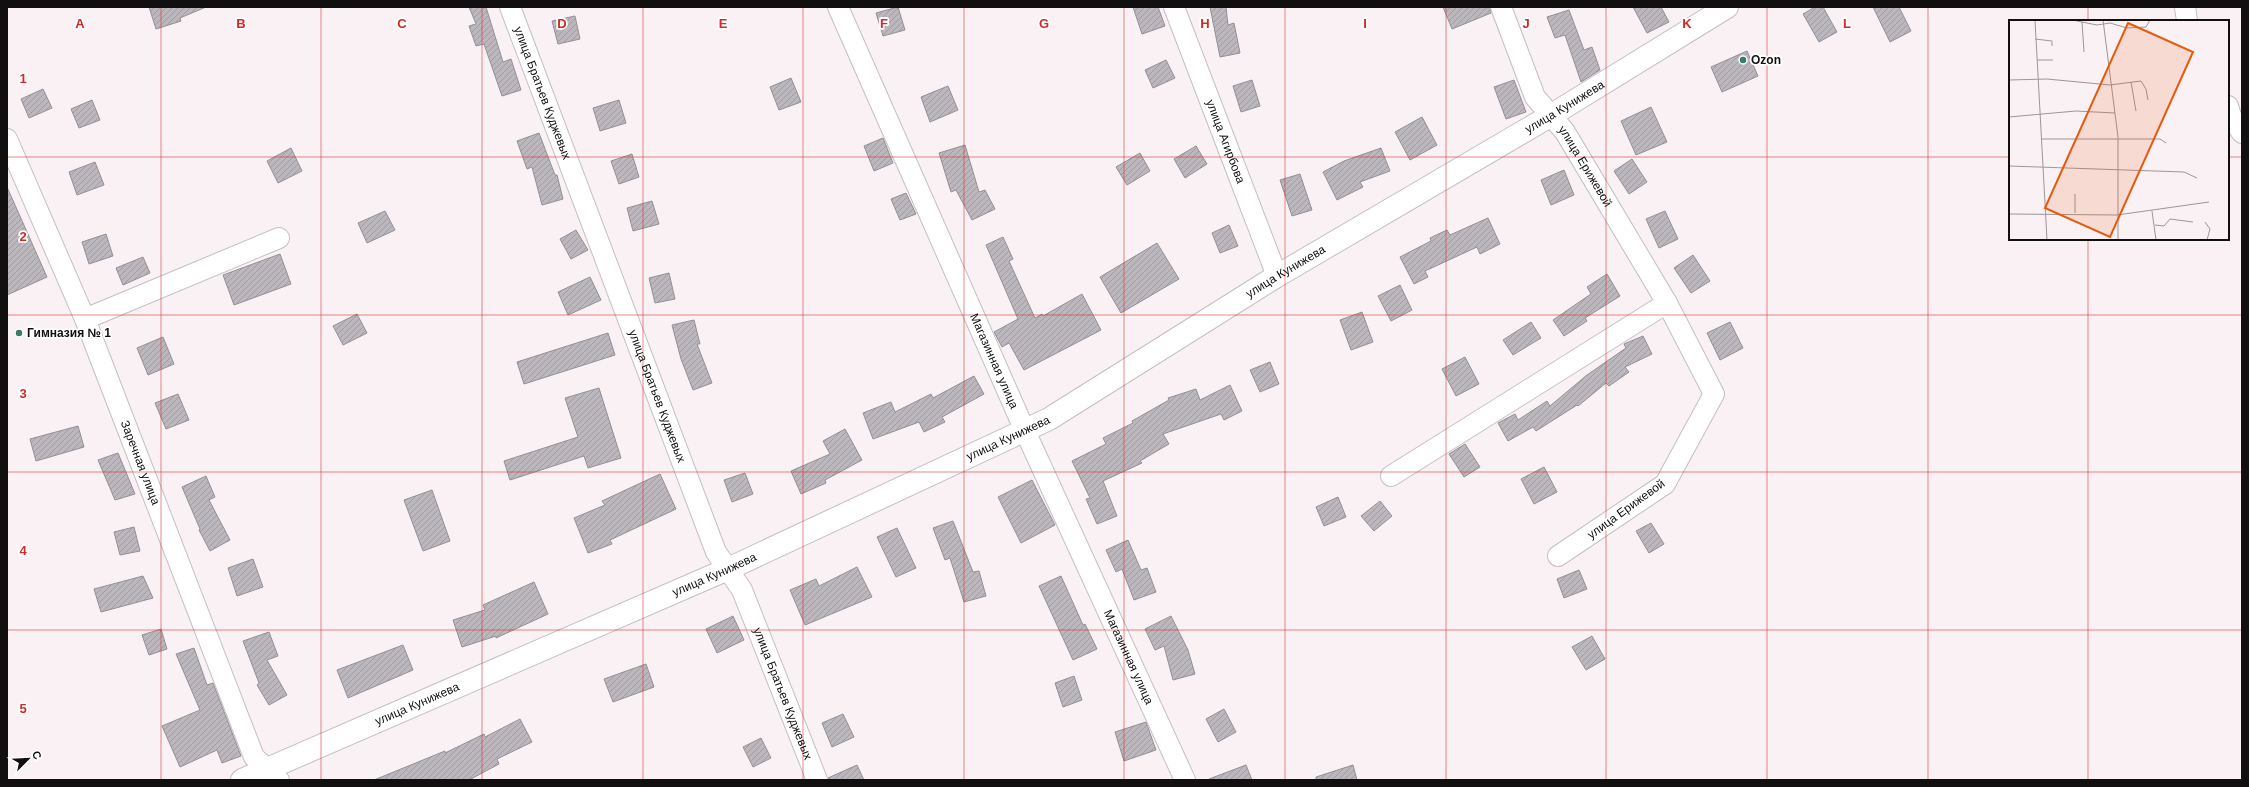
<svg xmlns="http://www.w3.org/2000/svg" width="2249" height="787" font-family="Arial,sans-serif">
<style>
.building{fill:url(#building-hatch);stroke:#939095}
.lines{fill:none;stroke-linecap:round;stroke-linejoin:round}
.street-casing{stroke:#c6bec1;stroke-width:22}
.secondary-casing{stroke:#c6bec1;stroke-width:24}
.street{stroke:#fff;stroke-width:20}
.secondary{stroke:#fff;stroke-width:22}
.grid{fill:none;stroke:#d62828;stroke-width:1;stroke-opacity:0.55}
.poi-dot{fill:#397a6b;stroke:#fff;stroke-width:1.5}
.labels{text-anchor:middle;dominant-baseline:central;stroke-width:3.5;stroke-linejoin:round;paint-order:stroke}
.poi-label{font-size:12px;font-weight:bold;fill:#110f10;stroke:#fff;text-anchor:start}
.street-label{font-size:12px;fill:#110f10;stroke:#fff}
.inset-road{fill:none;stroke:#9c9799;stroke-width:1}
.view{fill:#e8590c;fill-opacity:0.15;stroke:#e8590c;stroke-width:2}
.inset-edge{fill:none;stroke:#110f10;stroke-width:2}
.grid-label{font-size:13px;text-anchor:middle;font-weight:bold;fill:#d62828;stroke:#fff;stroke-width:3.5;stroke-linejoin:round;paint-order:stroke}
</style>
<defs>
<pattern id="building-hatch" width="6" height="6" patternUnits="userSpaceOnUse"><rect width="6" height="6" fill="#bbb7bd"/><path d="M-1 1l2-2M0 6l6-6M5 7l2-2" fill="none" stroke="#a09ca1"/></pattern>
</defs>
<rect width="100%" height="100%" fill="#f9f1f4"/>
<path class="building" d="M149 7H206L180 18 181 21 156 29Z
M469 7H486L503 62 511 59 521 90 502 96 484 44 476 46 469 26 476 24Z
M898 7 905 30 883 36 876 13Z
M1133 7H1158L1165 26 1142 34Z
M1210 7H1226L1228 25 1234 23 1240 53 1220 57Z
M1443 7H1490L1491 13 1452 29Z
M1633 7H1661L1669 22 1647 33Z
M1815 7H1823L1837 32 1819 42 1803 14Z
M1873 7H1899L1911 31 1890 42Z
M1569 10 1584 50 1592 47 1600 70 1581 82 1565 35 1555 38 1547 17Z
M575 16 580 39 558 44 552 21Z
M1747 51 1758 76 1722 92 1711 67Z
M1166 60 1175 78 1153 88 1145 70Z
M791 78 801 102 779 110 770 87Z
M1252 80 1260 106 1241 112 1233 86Z
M1514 80 1526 112 1506 119 1494 87Z
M948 86 958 110 930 122 921 97Z
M43 89 52 108 29 118 21 99Z
M92 100 100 120 79 128 71 109Z
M619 100 626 123 600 131 593 108Z
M1651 107 1667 142 1636 155 1621 121Z
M1422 117 1437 145 1410 160 1395 132Z
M539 133 555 175H557L563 199 542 205 532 167 527 169 517 141Z
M883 138 893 163 874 171 864 146Z
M965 145 979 192 985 190 995 209 972 220 956 190 951 192 939 153Z
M1196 146 1207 164 1185 178 1174 159Z
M291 148 302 171 278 183 267 161Z
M1381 148 1390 171 1360 182 1363 187 1337 200 1323 172 1344 161Z
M1140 153 1150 171 1127 185 1116 167Z
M632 154 639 177 619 184 611 161Z
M1632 159 1647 182 1629 194 1614 171Z
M95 162 104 185 77 195 69 172Z
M1564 170 1574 195 1551 205 1541 180Z
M1300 174 1312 210 1292 216 1280 180Z
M7 187 47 277 7 295Z
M906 193 916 214 900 220 891 199Z
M652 201 659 224 633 231 627 208Z
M385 211 395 230 367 243 358 223Z
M1665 211 1678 239 1659 248 1646 219Z
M1488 218 1500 244 1480 254 1477 247 1425 271 1428 277 1414 284 1400 257 1431 241 1430 238 1447 230 1450 235Z
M1229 225 1238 246 1220 253 1212 233Z
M576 230 588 250 571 259 560 239Z
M106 234 113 256 89 264 82 242Z
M1003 237 1013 259 1009 261 1035 318 1042 314 1043 316 1082 294 1101 330 1024 370 1009 343 1002 347 994 332 1018 319 986 245Z
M1157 243 1179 279 1121 313 1100 277Z
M280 254 291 284 234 305 223 275Z
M1693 255 1710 281 1691 293 1674 268Z
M143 257 150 273 123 285 116 268Z
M669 273 675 299 655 303 649 278Z
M1607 274 1620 296 1585 318 1587 321 1564 336 1553 320 1591 294 1587 287Z
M590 277 601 300 568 315 558 292Z
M1400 285 1412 310 1391 321 1378 296Z
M1362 312 1373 342 1351 350 1340 320Z
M357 314 367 333 343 345 333 326Z
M694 320 700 344H697L712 383 693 390 681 359 672 325Z
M1531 322 1541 338 1513 355 1503 340Z
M1730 322 1743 348 1720 360 1707 333Z
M608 333 615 355 524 384 517 362Z
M1643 336 1652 354 1625 367 1629 372 1609 386 1606 383 1578 406 1577 405 1536 431 1533 427 1508 441 1498 423 1515 414 1518 420 1547 401 1550 406 1587 375 1626 348 1624 344Z
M163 337 174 364 148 375 137 348Z
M1465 357 1479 384 1456 396 1442 369Z
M1270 362 1279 384 1260 392 1250 370Z
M974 376 984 394 942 417 945 422 924 432 919 422 873 439 863 413 891 402 895 412 931 394 933 398Z
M1230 385 1242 411 1224 420 1221 414 1163 434 1169 444 1140 461 1142 463 1103 481 1117 516 1097 524 1086 499 1090 498 1072 461 1106 444 1103 438 1133 423 1132 421 1169 400 1168 398 1196 389 1200 400Z
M599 388 621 458 588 468 584 456 510 480 504 461 578 437 565 398Z
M178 394 189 420 166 429 155 403Z
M78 426 84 447 36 461 30 439Z
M845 429 862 460 825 480 826 483 801 494 791 471 830 454 823 441Z
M1465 444 1480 467 1464 477 1449 454Z
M118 453 135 494 115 500 98 460Z
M1544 467 1557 492 1534 504 1521 479Z
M745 473 753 494 732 502 724 480Z
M660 474 676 509 610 540 612 544 588 553 574 518 605 505 602 501Z
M206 476 215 497 209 500 230 540 210 551 199 530 200 529 182 487Z
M1032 480 1055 525 1021 543 998 497Z
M432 490 450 541 423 551 404 500Z
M1338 497 1346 517 1324 526 1316 507Z
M1380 501 1392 516 1374 531 1361 516Z
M953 521 973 572 979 571 986 596 964 602 950 558 945 560 933 528Z
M1651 523 1664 544 1649 553 1636 531Z
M134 527 140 551 120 555 114 532Z
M897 528 916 568 896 577 877 537Z
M1128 540 1141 570 1147 568 1156 592 1134 600 1122 569 1116 572 1106 550Z
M253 559 263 587 237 596 228 568Z
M857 567 872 597 805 625 790 590 816 579 819 586Z
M1579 570 1587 589 1564 598 1557 579Z
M143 576 153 598 101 612 94 589Z
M1061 576 1083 625 1085 624 1097 649 1073 660 1039 586Z
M534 582 548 614 496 638V636L462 647 453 620 485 610 483 605Z
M733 616 744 640 717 653 706 629Z
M1171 616 1188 650 1195 674 1173 680 1164 646 1155 650 1145 629Z
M161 629 167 649 149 655 142 635Z
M269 632 278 656 267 660 287 695 269 705 257 685 259 683 243 641Z
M1592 636 1605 659 1586 670 1572 647Z
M403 645 413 670 348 698 337 670Z
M194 648 207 685 213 683 241 756 222 763 217 750 180 767 162 726 200 710 176 654Z
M646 664 654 687 613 702 604 679Z
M1074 676 1082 700 1063 707 1055 683Z
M1224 709 1236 732 1218 742 1206 719Z
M843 714 854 737 832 747 822 723Z
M520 719 532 742 497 759 499 764 469 780H374L445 751V753L484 734 485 737Z
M1146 722 1156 750 1124 761 1115 732Z
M761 738 771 758 753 767 743 747Z
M857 765 864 780H828V778Z
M1246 765 1252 780H1209V779Z
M1353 765 1357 780H1316V777Z"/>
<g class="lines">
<defs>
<g id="street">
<path id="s1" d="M510 7 716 552 742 590 817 780"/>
<path id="s2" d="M838 7 1025 431 1185 780"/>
<path id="s3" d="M1174 7 1277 276"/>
<path id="s4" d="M1501 7 1535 97 1565 132 1667 303 1714 394 1665 484 1558 556"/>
<path d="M2185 7 2187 21"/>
<path d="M2228 106 2231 116 2242 133"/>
<path id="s5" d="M7 139 85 319 254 757 279 780"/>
<path d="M85 319 279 238"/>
<path d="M1391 476 1667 303"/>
</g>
<g id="secondary">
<path id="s6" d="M242 780 728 569 1049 419 1277 276 1550 116 1727 7"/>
</g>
</defs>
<use href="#street" class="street-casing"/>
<use href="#secondary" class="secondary-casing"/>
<use href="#street" class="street"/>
<use href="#secondary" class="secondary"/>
</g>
<path class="grid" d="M161 7V780M321 7V780M482 7V780M643 7V780M803 7V780M964 7V780M1124 7V780M1285 7V780M1446 7V780M1606 7V780M1767 7V780M1928 7V780M2088 7V21M7 157H2010M2228 157H2242M2088 239V780M7 315H2242M7 472H2242M7 630H2242"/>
<g class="poi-dot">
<circle cx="1743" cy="60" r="4"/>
<circle cx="19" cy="333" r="4"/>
</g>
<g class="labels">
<g class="poi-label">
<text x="1751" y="60">Ozon</text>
<text x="27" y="333">Гимназия № 1</text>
</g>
<g class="street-label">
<text stroke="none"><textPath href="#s1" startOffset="92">улица Братьев Куджевых</textPath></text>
<text stroke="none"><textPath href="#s6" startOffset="1487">улица Кунижева</textPath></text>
<text stroke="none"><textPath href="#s3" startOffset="144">улица Агирбова</textPath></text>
<text stroke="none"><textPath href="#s4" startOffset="182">улица Ерижевой</textPath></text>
<text stroke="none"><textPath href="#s6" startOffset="1163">улица Кунижева</textPath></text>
<text stroke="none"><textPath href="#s2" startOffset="387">Магазинная улица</textPath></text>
<text stroke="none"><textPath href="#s1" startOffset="416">улица Братьев Куджевых</textPath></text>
<text stroke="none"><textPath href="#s6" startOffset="839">улица Кунижева</textPath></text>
<text stroke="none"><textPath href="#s5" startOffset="350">Заречная улица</textPath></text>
<text transform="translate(1626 509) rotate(-36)">улица Ерижевой</text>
<text stroke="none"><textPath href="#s6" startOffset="515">улица Кунижева</textPath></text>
<text stroke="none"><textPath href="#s2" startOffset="712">Магазинная улица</textPath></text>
<text stroke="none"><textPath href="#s1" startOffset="740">улица Братьев Куджевых</textPath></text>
<text stroke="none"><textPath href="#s6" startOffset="191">улица Кунижева</textPath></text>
</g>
</g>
<g transform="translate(2009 20)">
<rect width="220" height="220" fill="#f9f1f4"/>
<path class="inset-road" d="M26 0 38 220M63 0 88 5 101 3 118 8 137 7 141 0M94 0 109 117V220M73 2 75 32M26 19 43 21V26M28 40H44M0 60 38 59 101 65 132 61 137 69 139 80M122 62 127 91M0 97 67 91 106 93M32 119H151L157 123M0 146 175 152 188 158M143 191 147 220M66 193V174M0 194 108 195 200 182M196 202 201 209 198 220M146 205 155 206 161 199 184 202"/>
<path class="view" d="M119 3 184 32 101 217 36 188Z"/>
<rect width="220" height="220" class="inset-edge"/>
</g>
<g class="grid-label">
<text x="80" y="28">A</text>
<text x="241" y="28">B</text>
<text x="402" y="28">C</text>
<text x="562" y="28">D</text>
<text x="723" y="28">E</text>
<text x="884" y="28">F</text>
<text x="1044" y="28">G</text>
<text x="1205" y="28">H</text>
<text x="1365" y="28">I</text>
<text x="1526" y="28">J</text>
<text x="1687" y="28">K</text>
<text x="1847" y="28">L</text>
<text x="23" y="83">1</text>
<text x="23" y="241">2</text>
<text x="23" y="398">3</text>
<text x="23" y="555">4</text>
<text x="23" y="713">5</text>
</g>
<rect width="2249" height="787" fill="none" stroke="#110f10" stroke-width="16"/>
<g transform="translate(28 759) rotate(66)" stroke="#ffffff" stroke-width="3" paint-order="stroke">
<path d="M0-3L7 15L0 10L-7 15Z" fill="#110f10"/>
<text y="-6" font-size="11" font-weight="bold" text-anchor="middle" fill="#110f10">С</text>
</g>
</svg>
